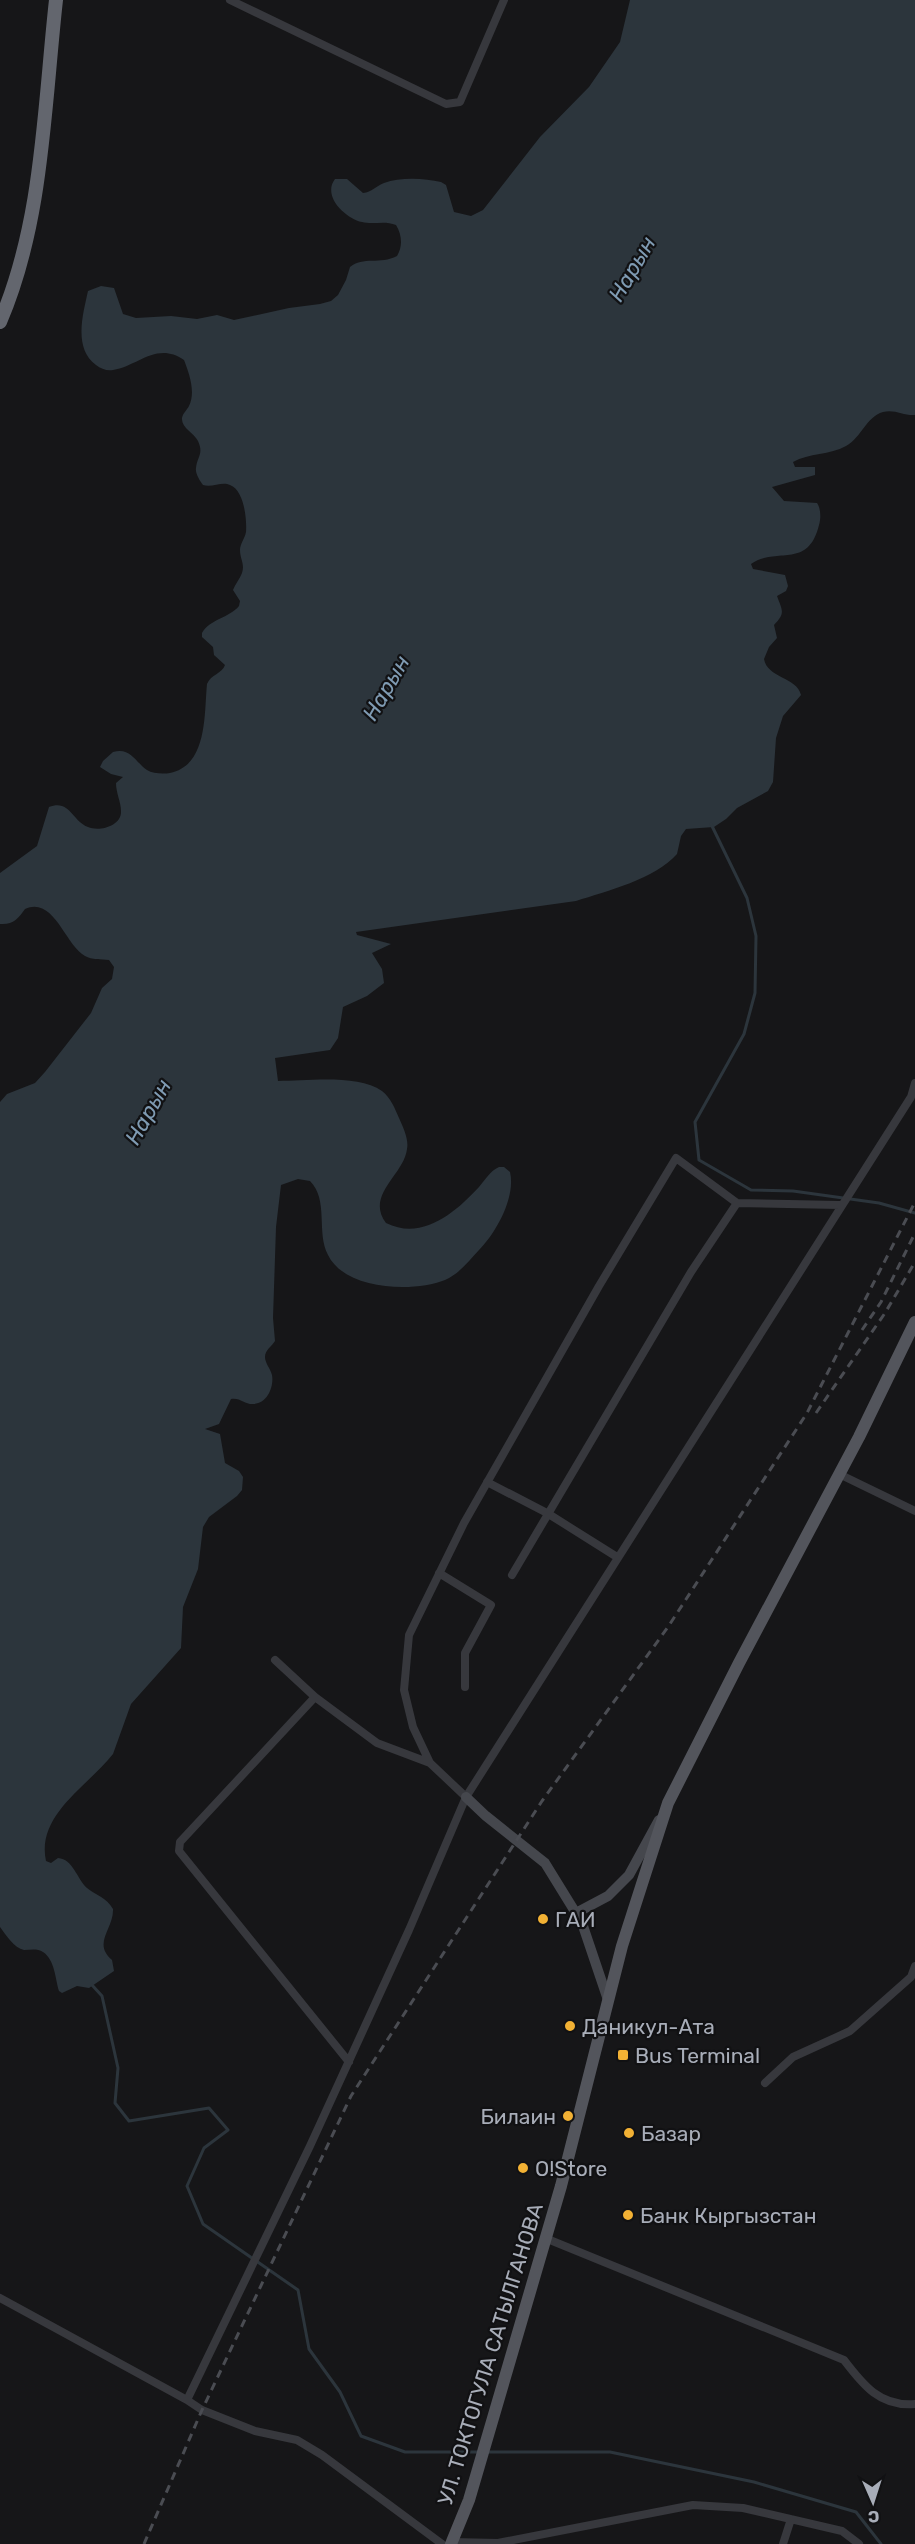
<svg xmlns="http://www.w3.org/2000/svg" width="915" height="2544" font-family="Rubik,sans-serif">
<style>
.water{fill:#2c353c}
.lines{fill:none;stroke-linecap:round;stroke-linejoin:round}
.stream{stroke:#2c353c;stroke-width:3}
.street{stroke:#37383d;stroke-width:8}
.secondary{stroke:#45474d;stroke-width:10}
.primary{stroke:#53555c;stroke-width:12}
.highway{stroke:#63666e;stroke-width:14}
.rail{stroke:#4a4c52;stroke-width:3;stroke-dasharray:8 6;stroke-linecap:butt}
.poi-dot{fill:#f2b134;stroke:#111113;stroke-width:2}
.labels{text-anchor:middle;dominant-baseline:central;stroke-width:4.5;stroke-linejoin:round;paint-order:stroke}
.poi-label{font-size:21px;fill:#a8adb8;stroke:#111113;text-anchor:start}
.street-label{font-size:21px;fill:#a8adb8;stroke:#111113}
.water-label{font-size:22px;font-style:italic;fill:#7f9bb3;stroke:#111113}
</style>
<rect width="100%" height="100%" fill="#161618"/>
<path class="water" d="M630 0H915V415C904 416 895 409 883 412 866 417 862 437 846 446 830 455 809 453 793 462L795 467H815V475L772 487 784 501 817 503C821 509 821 518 819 525 808 570 777 546 751 564L753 569 785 575 788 586 786 591 777 596C782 610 786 613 774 625L777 638 769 647 764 659C767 678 797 677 801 695L783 716 776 738 773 782 768 791 737 808 726 819 714 827 686 829 681 836 677 854C655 879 607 891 576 901L356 932 357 935 391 944 372 953 382 969 384 983 367 996 343 1007 338 1038 330 1050 275 1058 278 1081C307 1081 358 1074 382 1091 391 1098 395 1109 399 1118 403 1127 409 1139 407 1149 404 1175 365 1195 386 1223 422 1241 455 1213 479 1187 485 1180 490 1171 499 1167H504L510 1172C516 1197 496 1233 479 1250 469 1261 459 1274 445 1280 413 1293 345 1290 328 1255 316 1232 329 1200 310 1181L298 1179 281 1185 276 1227 273 1318 275 1341C272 1346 265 1350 265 1357 265 1363 270 1368 272 1375 274 1386 268 1403 254 1404 245 1405 240 1397 231 1399L219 1424 205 1429 220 1434 225 1463 239 1471 243 1477 242 1490 237 1496 209 1517 203 1527 198 1569 183 1607 181 1648 131 1704 113 1754C88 1786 36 1815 46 1861L51 1863 58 1858C73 1859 77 1879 87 1888 97 1896 106 1897 113 1909 114 1929 92 1943 112 1960L114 1971 89 1988 77 1986 62 1993 59 1991C55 1978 55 1960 43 1952 37 1948 30 1950 24 1950 14 1948 6 1935 0 1927V1102L7 1094 35 1083 45 1072 91 1013 102 988 112 979 114 967 109 960C101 959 92 960 85 956 65 945 54 896 25 909 18 919 13 925 0 924V873L37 846 49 807C70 799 72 821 88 827 99 832 122 826 121 811 121 802 116 793 116 783L123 777 111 774 100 767 103 761 113 752C131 747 135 762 147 770 153 774 164 774 170 773 208 765 204 714 207 684 211 674 222 674 225 665L214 655 213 647 202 637V633C210 619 229 618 239 606L240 601 233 590C235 584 240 579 242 573 245 564 240 559 240 550 240 544 245 538 246 532 247 519 244 490 230 485 222 481 212 488 203 485 200 481 195 473 196 468 197 457 204 454 198 441 194 433 181 428 182 418 183 413 187 410 189 406 196 392 189 373 184 360 157 341 138 366 113 370 107 371 101 369 96 365 73 348 83 314 88 291L101 286 114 288 123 314 136 318 171 316 197 319 217 315 234 320 289 308 320 304 331 301 338 295 346 280 350 267C363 256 380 265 397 256 403 246 402 235 396 225 384 220 374 225 362 222 345 218 322 196 335 179H347L363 193C372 192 376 186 384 183 400 177 424 178 441 182L446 185 454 212 471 216 483 210 540 137 589 87 620 42Z"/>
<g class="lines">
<path class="stream" d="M711 824 747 898 756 936 755 993 744 1034 695 1122 699 1160 751 1190 793 1191 879 1203 915 1213
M92 1985 102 1996 118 2068 115 2103 129 2121 209 2108 228 2130 204 2148 187 2186 203 2224 298 2290 309 2349 340 2392 361 2436 405 2452H479
M486 2452H610L754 2482 856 2512 881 2544"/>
<path class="street" d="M230 0 446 104 460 102 504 0
M839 1474 915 1511
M487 1482 547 1513 617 1557
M439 1573 491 1605 465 1653V1687
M512 1575 691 1272 737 1203 840 1205
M275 1660 315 1697 377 1743 430 1763
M315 1697 180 1842 179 1851 349 2062
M466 1797 430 1763 413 1727 404 1690 409 1635 464 1523 599 1286 676 1158 737 1203
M765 2083 793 2057 850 2031 911 1977 915 1966
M545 2238 844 2360C863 2385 880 2407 915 2404
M0 2298 187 2400 202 2410 255 2431 297 2440 322 2455 442 2544
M187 2400 310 2146 409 1930 466 1797 911 1097 915 1083
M452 2542 498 2543 693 2505 743 2508 842 2531 859 2544
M783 2544 791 2519"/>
<path class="secondary" d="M466 1797 486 1816 545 1863 582 1923 608 2000
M576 1913 608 1896 629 1875 659 1820"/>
<path class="primary" d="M451 2544 469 2500 561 2186 622 1946 668 1803 739 1663 859 1437 915 1322"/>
<path class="highway" d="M0 322C43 222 44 107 56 0"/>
<path class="rail" d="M862 1330 881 1302 915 1233
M816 1413 885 1313 915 1262
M144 2544 202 2410 351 2096 542 1801 668 1627 807 1413 915 1202"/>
</g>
<g class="poi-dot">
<circle cx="543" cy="1919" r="6"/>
<circle cx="570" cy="2026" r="6"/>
<rect x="617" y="2049" width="12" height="12" rx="3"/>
<circle cx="568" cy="2116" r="6"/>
<circle cx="629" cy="2133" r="6"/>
<circle cx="523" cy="2168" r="6"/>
<circle cx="628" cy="2215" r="6"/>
</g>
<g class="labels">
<g class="poi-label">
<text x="555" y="1919">ГАИ</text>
<text x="582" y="2026">Даникул-Ата</text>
<text x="635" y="2055">Bus Terminal</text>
<text x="556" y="2116" text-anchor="end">Билаин</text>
<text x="641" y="2133">Базар</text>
<text x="535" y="2168">O!Store</text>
<text x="640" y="2215">Банк Кыргызстан</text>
</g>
<g class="street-label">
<text transform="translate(490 2354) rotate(-73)">УЛ. ТОКТОГУЛА САТЫЛГАНОВА</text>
</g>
<g class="water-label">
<text transform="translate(632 269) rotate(-60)">Нарын</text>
<text transform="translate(386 688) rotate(-60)">Нарын</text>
<text transform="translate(148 1112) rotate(-61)">Нарын</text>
</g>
</g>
<g transform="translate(873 2502) rotate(177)" stroke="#111113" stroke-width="4.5" paint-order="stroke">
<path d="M0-4.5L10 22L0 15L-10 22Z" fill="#a8adb8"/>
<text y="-9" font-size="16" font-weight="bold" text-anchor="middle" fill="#a8adb8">С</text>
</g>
</svg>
